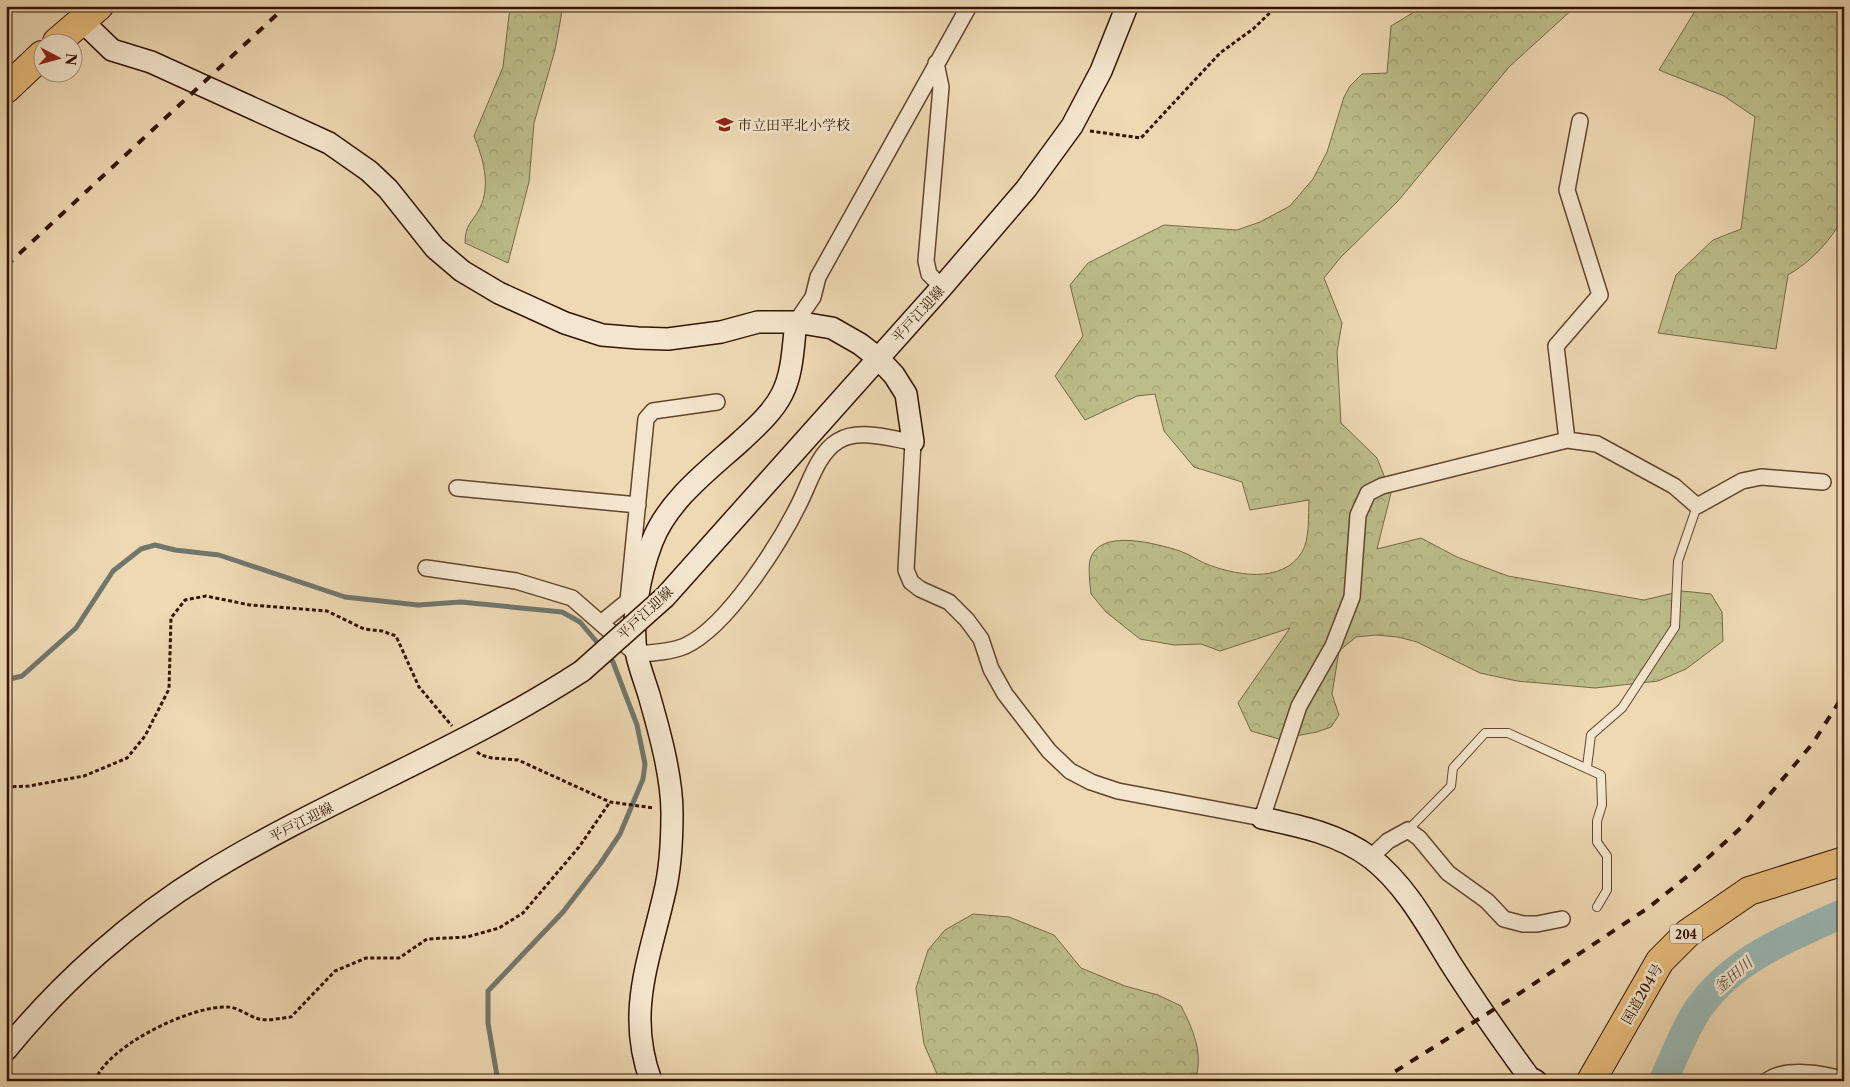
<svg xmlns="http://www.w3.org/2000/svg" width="1850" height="1087" font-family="'Libre Caslon Text','Noto Serif JP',serif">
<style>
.forest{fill:url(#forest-crowns);stroke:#786846}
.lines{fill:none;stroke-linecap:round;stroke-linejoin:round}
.stream{stroke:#71776d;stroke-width:5}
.river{stroke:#9bb9b5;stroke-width:29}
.lane-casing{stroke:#62442e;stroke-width:10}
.street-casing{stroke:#62442e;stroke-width:18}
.secondary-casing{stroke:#331302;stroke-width:24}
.highway-casing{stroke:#331302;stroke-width:30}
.path{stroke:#331302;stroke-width:3;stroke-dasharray:4 2.5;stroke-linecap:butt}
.lane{stroke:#f4e6ce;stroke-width:8}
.street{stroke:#f4e6ce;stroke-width:15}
.secondary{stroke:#f4e6ce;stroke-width:21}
.highway{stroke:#e7bc7a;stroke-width:28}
.rail{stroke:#331302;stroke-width:4;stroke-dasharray:9 9;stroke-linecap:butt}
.secondary-bridge-casing{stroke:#331302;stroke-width:24;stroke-linecap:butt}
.secondary-bridge{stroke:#f4e6ce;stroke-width:21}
.labels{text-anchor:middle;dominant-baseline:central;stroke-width:5;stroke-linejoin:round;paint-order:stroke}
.shield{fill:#f4e6ce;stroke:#6d523f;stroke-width:1}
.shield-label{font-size:12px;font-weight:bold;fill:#331302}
.poi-label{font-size:14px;fill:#331302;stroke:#f4e6ce;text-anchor:start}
.street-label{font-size:14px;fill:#331302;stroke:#f4e6ce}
.water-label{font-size:15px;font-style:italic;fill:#574d41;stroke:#f4e6ce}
</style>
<defs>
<pattern id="forest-crowns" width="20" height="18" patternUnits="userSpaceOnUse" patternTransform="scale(1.25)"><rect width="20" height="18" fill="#bcbe8a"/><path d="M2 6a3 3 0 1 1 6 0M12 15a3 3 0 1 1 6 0" fill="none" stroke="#a2a275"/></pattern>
</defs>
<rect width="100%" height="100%" fill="#eed9b3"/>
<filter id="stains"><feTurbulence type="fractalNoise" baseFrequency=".004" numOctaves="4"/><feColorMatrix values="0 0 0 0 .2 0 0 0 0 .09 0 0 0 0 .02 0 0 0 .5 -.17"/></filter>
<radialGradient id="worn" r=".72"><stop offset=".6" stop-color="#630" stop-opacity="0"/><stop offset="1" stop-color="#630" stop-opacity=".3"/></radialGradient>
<path class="forest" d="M512 6H563L555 50 534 123 529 182 508 263 465 243C465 224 472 223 480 208 491 185 483 158 474 136L503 67 509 15Z
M1424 6H1576L1509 67 1398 201 1341 257 1324 278 1342 323 1337 352 1341 423 1377 458 1391 493 1377 549 1421 538 1457 557 1508 576 1644 600 1682 591 1711 594 1722 612 1723 641 1686 669 1658 681 1595 688 1517 681 1480 673 1417 642 1398 637 1376 635 1356 637 1339 651 1332 694 1339 715 1331 727 1317 732 1279 739 1251 731 1238 703 1290 628 1220 651 1201 644 1174 645 1140 639 1106 612 1091 594C1090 584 1088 570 1090 560 1099 527 1157 544 1180 551 1188 554 1196 559 1204 563 1233 575 1282 585 1302 552 1310 539 1308 515 1309 500L1250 510 1242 482 1194 467 1164 431 1155 394 1137 396 1085 420 1055 376 1083 336 1070 285 1088 263 1164 225 1237 230 1260 222 1290 206 1313 179 1327 152 1344 97 1350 86 1362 74 1387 73 1391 26Z
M1698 6H1844V217C1829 242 1812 261 1788 275L1776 349 1658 333 1676 275 1713 240 1741 229 1755 117 1724 96 1659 70Z
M973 914 1009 917 1054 935 1081 968 1125 986 1158 995 1181 1006C1193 1029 1204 1054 1195 1081H940L924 1044 916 988 928 950 945 930Z
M1441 1075 1443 1081H1406L1412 1076Z"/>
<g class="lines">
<path class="stream" d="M6 680 22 676 76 628 113 571 141 549 155 545 175 550 219 555 345 597 418 605 461 602 562 612 580 622 602 648
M500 1081 497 1076 488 1023V991L563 912 600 864 620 834 643 779 645 764 637 725 613 662 607 655"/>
<path class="river" d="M1663 1081C1673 1060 1687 1023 1701 1005 1737 957 1791 937 1844 913"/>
<defs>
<path id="lane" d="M1587 767 1591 735 1622 708 1675 627 1678 561 1697 506
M1408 830 1451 786 1453 768 1485 733H1508L1601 775 1602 805 1597 821V842L1607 856V890L1597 907"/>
<path id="street" d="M936 63 941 87 926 261 929 274 942 287
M796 322 813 297 818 277 969 6
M1567 440 1556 346 1600 295 1567 190 1580 121
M457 488 638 505
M426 568 516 581 572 598 636 654C652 653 671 652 685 646 727 627 780 543 800 502 810 482 818 453 838 441 858 428 891 439 913 442L906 570 911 582 920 589 949 602 967 620 981 639 991 669 1005 694 1049 751 1070 771 1091 782 1118 791 1262 818 1299 706 1333 646 1352 597 1358 515 1368 493 1382 486 1567 440 1597 444 1674 486 1697 506 1742 481 1761 477 1823 482
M601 623 628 601 646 419 653 411 717 402
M1370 858 1388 841 1408 830 1419 838 1448 873 1487 901 1504 919 1523 924H1537L1562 919
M1767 1081C1784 1067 1824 1073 1844 1080"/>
<path id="secondary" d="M83 22 112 50 151 62 329 143 369 171 388 189 435 248 462 271 499 293 565 323 602 335 638 338 668 339 721 332 758 322H796L832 328 860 344 878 358 894 375 906 394 913 442
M665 597 942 287 1026 189 1072 126 1101 71 1127 6
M1262 818C1300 826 1339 834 1371 858 1406 885 1428 927 1451 964 1476 1003 1502 1040 1529 1077L1536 1081
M6 1050C61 982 132 919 207 873 328 799 462 749 582 671
M651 1081C626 1013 649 961 664 895 671 868 672 840 672 813 672 776 659 730 649 695 645 682 640 669 637 656 630 623 640 573 652 542 668 500 709 470 741 441 756 427 773 412 782 394 793 373 793 345 796 322"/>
<path id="highway" d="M57 42 99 6
M6 89 42 55
M1591 1081 1660 961 1688 933 1749 891 1844 861"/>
</defs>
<use href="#lane" class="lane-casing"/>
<use href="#street" class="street-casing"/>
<use href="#secondary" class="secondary-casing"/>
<use href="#highway" class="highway-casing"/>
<path class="path" d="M1090 131 1141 138 1220 53 1253 29 1277 6
M477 752 481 755 492 758 518 760 610 802 654 808
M6 787 29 786 84 776 127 758 145 736 169 689 171 618 185 600 206 596 250 605 327 611 364 629 382 631 396 636 419 687 452 726
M95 1081C107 1046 192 1005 228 1007 237 1007 247 1015 256 1018 266 1022 281 1018 291 1017L335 971 366 958H399L427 939 467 937 499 928 523 913 579 847 610 802"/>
<use href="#lane" class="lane"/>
<use href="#street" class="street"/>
<use href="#secondary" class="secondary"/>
<use href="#highway" class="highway"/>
<path class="rail" d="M6 266 286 6
M1380 1081 1520 993 1648 908 1689 875 1744 825 1813 743 1844 694"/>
<defs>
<path id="secondary-bridge" d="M582 671 665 597"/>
</defs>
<use href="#secondary-bridge" class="secondary-bridge-casing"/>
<use href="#secondary-bridge" class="secondary-bridge"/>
</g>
<defs>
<symbol id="school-bare" viewBox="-9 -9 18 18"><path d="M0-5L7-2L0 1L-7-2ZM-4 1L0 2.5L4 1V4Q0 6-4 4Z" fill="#8f2418" stroke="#f4e6ce" stroke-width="2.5" paint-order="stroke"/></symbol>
</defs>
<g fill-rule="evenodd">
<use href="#school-bare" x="712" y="112" width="25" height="25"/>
</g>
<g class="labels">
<rect class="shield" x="1670" y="924.5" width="32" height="19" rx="4"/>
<g class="shield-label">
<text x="1686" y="934">204</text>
</g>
<g class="poi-label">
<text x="738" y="125">市立田平北小学校</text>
</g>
<g class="street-label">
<text transform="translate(918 314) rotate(-48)">平戸江迎線</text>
<text transform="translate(645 613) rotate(-43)">平戸江迎線</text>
<text transform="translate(301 822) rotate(-27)">平戸江迎線</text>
<text transform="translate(1642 994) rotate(-60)">国道204号</text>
</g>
<g class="water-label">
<text transform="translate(1733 975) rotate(-41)">釜田川</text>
</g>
</g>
<rect width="1850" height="1087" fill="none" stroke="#eed9b3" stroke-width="25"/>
<rect x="8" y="8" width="1835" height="1072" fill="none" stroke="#331302" stroke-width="2.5"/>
<rect x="12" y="12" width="1825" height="1062" fill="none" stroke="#331302"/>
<g transform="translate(58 58) rotate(96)"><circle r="24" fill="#f4e6ce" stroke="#a7927c"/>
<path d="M0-4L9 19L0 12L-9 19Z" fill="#8f2418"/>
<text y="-8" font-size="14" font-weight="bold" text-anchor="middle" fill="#331302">N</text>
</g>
<rect width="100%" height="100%" filter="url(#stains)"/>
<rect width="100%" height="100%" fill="url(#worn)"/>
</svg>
